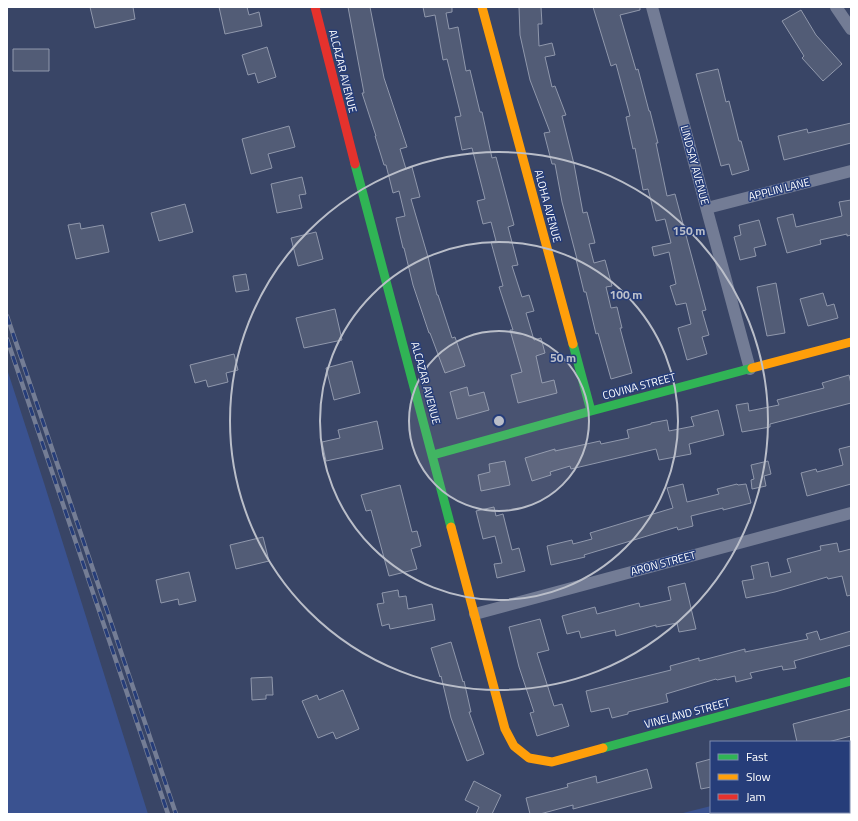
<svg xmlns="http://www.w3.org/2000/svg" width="858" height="821" font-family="'Titillium Web',sans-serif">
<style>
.green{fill:#3a5290}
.building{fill:#525c76;stroke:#9098ac}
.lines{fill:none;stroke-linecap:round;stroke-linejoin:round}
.street{stroke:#737c95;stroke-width:12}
.fast{stroke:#30b455;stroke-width:9}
.slow{stroke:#ff9f0a;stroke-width:9}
.jam{stroke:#e5322d;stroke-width:9}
.rail-casing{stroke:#747d95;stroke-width:4.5}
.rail{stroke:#263d79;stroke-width:3;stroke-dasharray:9;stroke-linecap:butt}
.ring{fill:none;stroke:#babec9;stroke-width:2}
.labels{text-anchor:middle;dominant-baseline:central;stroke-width:3;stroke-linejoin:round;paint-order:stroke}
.street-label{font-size:11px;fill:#fff;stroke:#263d79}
.centre{fill:#babec9;stroke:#263d79;stroke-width:2}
.ring-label{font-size:12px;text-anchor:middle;font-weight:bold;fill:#babec9;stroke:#263d79;stroke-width:3;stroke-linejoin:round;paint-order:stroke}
</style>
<rect width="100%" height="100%" fill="#394566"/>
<path class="green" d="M7 369 44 483 148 814H7Z
M849 769H851V814H679L711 806V812H849Z"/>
<path class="building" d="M90 7H133L135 19 95 28Z
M219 7H247L249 15 259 12 262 26 225 34Z
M348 7H370L384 78 407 147 400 149 406 169 412 167 420 197 411 199 428 257 437 295H438L452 338 455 337 465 366 445 373 430 333H429L413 285 404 248H403L396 218 405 216 399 191 393 193 386 165H384L375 136H376L362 93H364Z
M423 7H452V12L446 13 449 29 458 27 466 71 470 70 480 112H482L492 158 496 157 514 225 508 227 518 265 512 266 522 297 529 295 534 311 526 313 534 340 541 338 545 353 536 356 542 383 554 380 557 393 518 403 511 375 522 372 510 330H513L499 287 503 286 491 242 496 241 491 222 483 224 477 201 485 199 472 148 462 150 455 117 461 116 447 59 443 60 435 15 425 17Z
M519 7H541L542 24H538L539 46 552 43 555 55 545 57 552 87 555 86 566 115 562 116 574 164 583 213 587 212 595 243 589 244 594 263 605 260 612 286 606 287 611 308 617 307 622 328H620L632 373 611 379 598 333 596 334 586 292H584L576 259H577L562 202 555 164H552L544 133 550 132 530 80 520 35Z
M593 7H640V10L620 15 636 70 638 69 649 111H650L658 143H656L667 196 675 194 706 310 702 311 709 335 702 337 707 354 687 360 678 328 691 324 686 303 676 305 670 286 676 284 669 252 654 256 652 247 671 243 665 219 656 221 648 189 643 190 635 148 633 149 626 117 630 116 616 64 611 66Z
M801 10 816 35 842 64 823 81 802 58 804 56 782 21Z
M267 47 276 77 258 83 255 73 248 75 242 55Z
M13 49H49V71H13Z
M718 69 726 102 729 101 739 141H741L749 170 732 175 729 164 721 166 696 74Z
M851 123V143L784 160 778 136 807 129 808 133Z
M289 126 295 147 268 154 272 168 251 174 242 139Z
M302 177 306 194 299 195 302 208 277 213 271 184Z
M851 200V235L847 236V234L820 240 821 244 787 253 777 218 793 214 796 227 842 216 839 202Z
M185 204 193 232 159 241 151 213Z
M759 220 766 245 754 248 756 256 740 260 734 237 741 235 739 225Z
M80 223 81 229 103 225 109 252 76 259 68 225Z
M316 232 323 259 298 266 291 238Z
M246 274 249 290 236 292 233 276Z
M776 283 785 333 767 336 757 287Z
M823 293 827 306 834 304 838 318 808 326 800 299Z
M335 309 342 340 304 348 296 318Z
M234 354 238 370 226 373 228 382 208 387 206 380 195 383 190 365Z
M352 361 360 393 334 400 326 368Z
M849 375 851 384V403L770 424V427L742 432 736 405 748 403 749 411 779 405 777 400 824 388 822 383Z
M467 387 469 396 484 392 489 410 457 419 450 392Z
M718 410 724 435 689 444 691 454 659 460 656 449 571 469 570 466 550 472 551 475 532 481 525 458 555 449V451L600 441 601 444 629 438 627 430 651 424V423L667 420 669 431 694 426 691 417Z
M377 421 383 449 326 461 322 442 340 438 338 430Z
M851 446V484L807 496 801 473 816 469 817 472 843 465 839 449Z
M505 461 510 485 481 491 478 475 490 472 489 464Z
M768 461 771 474 764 476 766 486 752 489 751 480 754 479 751 465Z
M683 484 687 502 719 494 717 489 737 484 738 485 746 484 751 503 723 510V508L691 516 693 526 678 530 677 527 584 555 585 557 551 565 547 546 572 540 573 544 592 539 590 533 673 508 667 488Z
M400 485 412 532 417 531 421 546 411 549 417 569 389 576 371 510 366 511 361 495Z
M494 507 496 516 503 514 512 550 519 548 525 571 497 578 494 564 502 563 495 536 483 539 476 511Z
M263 537 269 561 236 569 230 545Z
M837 543 839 552 851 549V595L847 596 842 576 828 579 827 577 775 592 746 598 742 581 754 579 751 566 768 562 771 577 791 572 787 559 821 550 820 546Z
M189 572 196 601 179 605 178 599 161 603 156 580Z
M685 583 696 629 679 632 677 623 656 627V625L616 636 615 630 581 638 579 631 567 634 562 616 595 607 597 614 639 603 640 607 671 600 668 587Z
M398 590 399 597 406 596 408 609 432 604 435 620 390 629 389 624 382 626 377 604 384 603 382 593Z
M540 619 549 650 537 653 554 706 562 704 569 726 537 736 530 713 534 712 519 667 509 627Z
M817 631 820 640 851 631V645L794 661 796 668 783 670 782 666 750 673 752 678 736 682 735 676 717 680 716 679 666 694 668 702 628 712V714L612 718 609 708 591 712 586 691 671 670 670 666 699 658V661L745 649V652L808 639 806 634Z
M451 642 463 682 464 681 471 712H469L484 754 467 761 451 718 441 676 440 677 431 648Z
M272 677 273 695H266V699L252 700 251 678Z
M343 690 359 729 336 739 333 732 318 738 302 701 317 695 319 700Z
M851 709V736L828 742H797L793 724Z
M711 759V787L701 789 696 763Z
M647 769 652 788 573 809V805L540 814H530L526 798 568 787 567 784 596 776 597 783Z
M474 781 501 795 492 814H476L479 807 465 800Z"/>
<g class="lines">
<path class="street" d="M652 7 750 369
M836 7 851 29
M707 208 851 171
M475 614 851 513"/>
<path class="fast" d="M355 164 451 527
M573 344 591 411
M433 455 591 411 752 368
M603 748 851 681"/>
<path class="slow" d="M482 7 573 344
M752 368 851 342
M451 527 505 729 514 746 529 758 552 762 603 748"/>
<path class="jam" d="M315 7 355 164"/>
<defs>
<path id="rail" d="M7 316 176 814
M7 339 168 814"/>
</defs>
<use href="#rail" class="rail-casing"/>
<use href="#rail" class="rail"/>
</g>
<circle cx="499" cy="421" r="90" fill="#babec9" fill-opacity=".12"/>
<g class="ring">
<circle cx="499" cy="421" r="90"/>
<circle cx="499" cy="421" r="179"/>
<circle cx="499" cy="421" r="269"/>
</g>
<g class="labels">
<g class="street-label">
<text transform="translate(343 71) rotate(76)">ALCAZAR AVENUE</text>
<text transform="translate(695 165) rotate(75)">LINDSAY AVENUE</text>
<text transform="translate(779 189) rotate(-14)">APPLIN LANE</text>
<text transform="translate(548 206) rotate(75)">ALOHA AVENUE</text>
<text transform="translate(426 383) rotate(75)">ALCAZAR AVENUE</text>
<text transform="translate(639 386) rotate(-15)">COVINA STREET</text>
<text transform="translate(663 563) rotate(-15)">ARON STREET</text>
<text transform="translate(687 713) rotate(-15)">VINELAND STREET</text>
</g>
</g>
<circle cx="499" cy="421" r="6" class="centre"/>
<g class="ring-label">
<text x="689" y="235">150 m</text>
<text x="626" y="299">100 m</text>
<text x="563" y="362">50 m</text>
</g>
<rect width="858" height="821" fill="none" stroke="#ffffff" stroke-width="16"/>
<rect x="710" y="741" width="140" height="72" fill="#263d79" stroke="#7d8baf"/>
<rect x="718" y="754" width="20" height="6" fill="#30b455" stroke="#7d8baf"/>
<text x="746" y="761" font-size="12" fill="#ffffff">Fast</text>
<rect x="718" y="774" width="20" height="6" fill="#ff9f0a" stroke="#7d8baf"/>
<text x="746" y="781" font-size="12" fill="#ffffff">Slow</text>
<rect x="718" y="794" width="20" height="6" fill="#e5322d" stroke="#7d8baf"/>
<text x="746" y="801" font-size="12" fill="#ffffff">Jam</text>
</svg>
